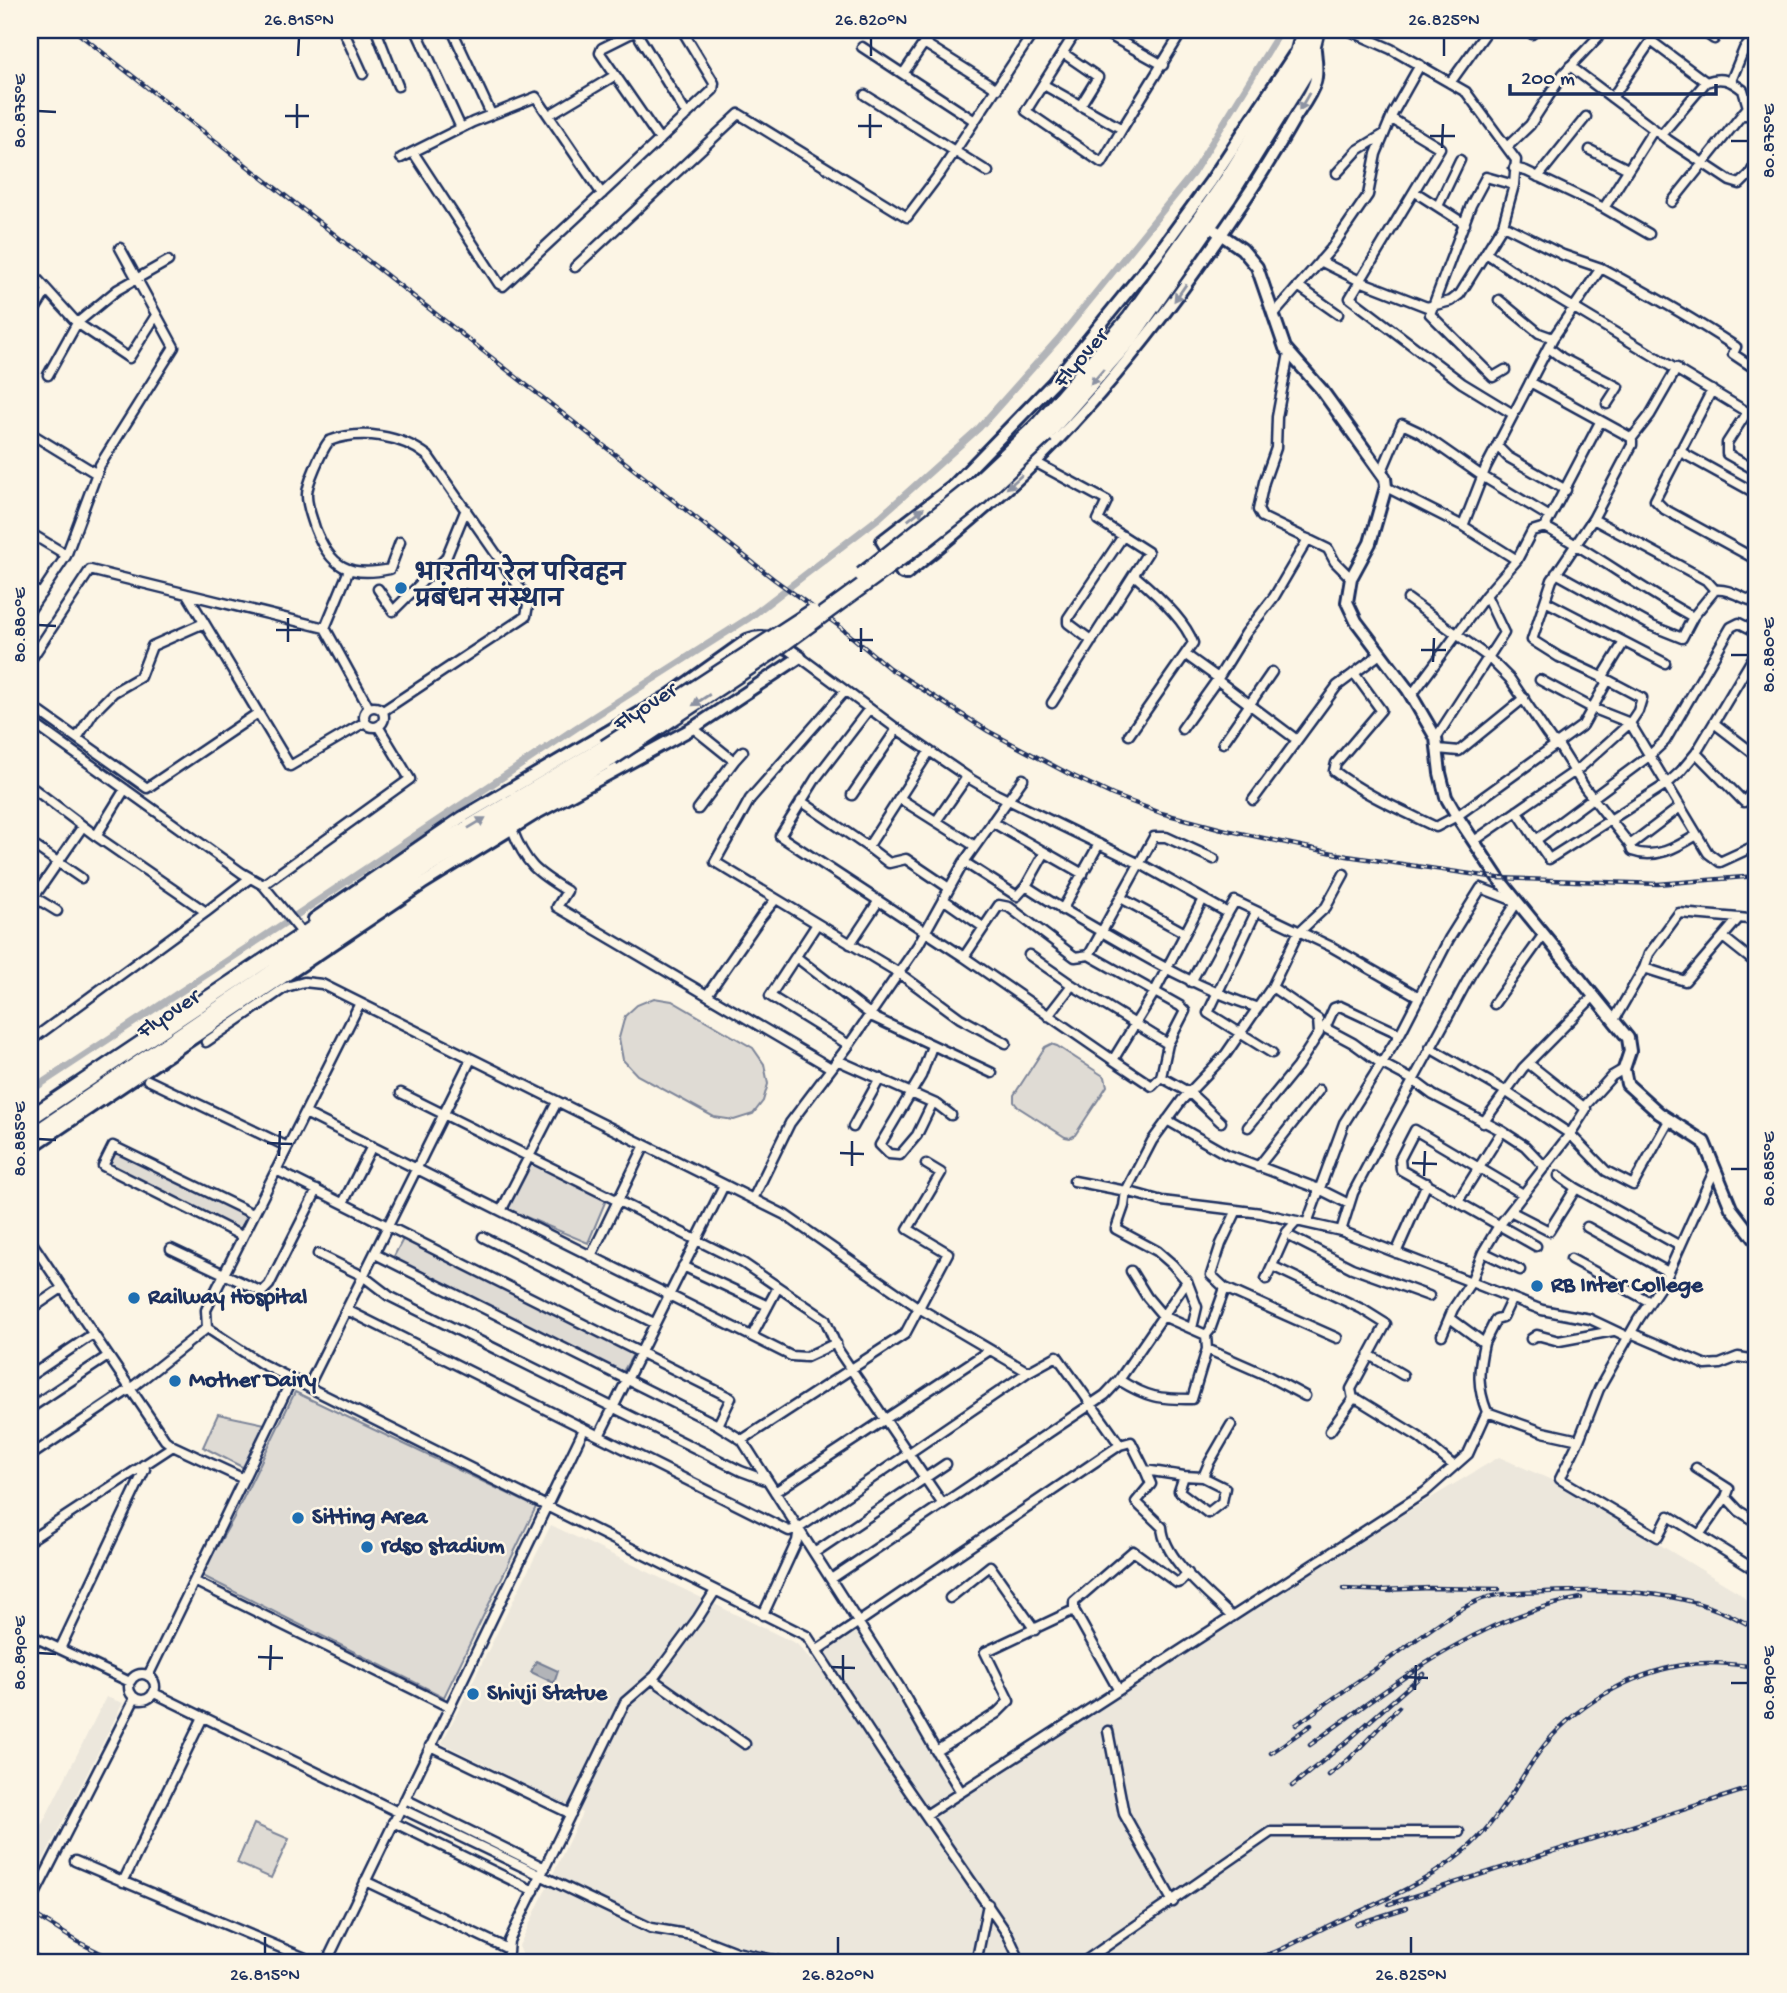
<svg xmlns="http://www.w3.org/2000/svg" width="1787" height="1993" font-family="'Gochi Hand','Playpen Sans Deva',sans-serif">
<style>
.built{fill:#ece7dc}
.green{fill:#dfdbd4;stroke:#7d8599;stroke-width:2}
.water{fill:#b2b4b8;stroke:#767f94;stroke-width:2}
.lines{fill:none;stroke-linecap:round;stroke-linejoin:round}
.canal{stroke:#b2b4b8;stroke-width:7}
.minor-casing{stroke:#1b2f5e;stroke-width:13}
.tertiary-casing{stroke:#1b2f5e;stroke-width:16}
.trunk-casing{stroke:#1b2f5e;stroke-width:19}
.minor{stroke:#fcf5e5;stroke-width:8}
.tertiary{stroke:#fcf5e5;stroke-width:10}
.trunk{stroke:#fcf5e5;stroke-width:14}
.rail-casing{stroke:#1b2f5e;stroke-width:4.5}
.rail{stroke:#fcf5e5;stroke-width:2;stroke-dasharray:5;stroke-linecap:butt}
.trunk-bridge-casing{stroke:#1b2f5e;stroke-width:19;stroke-linecap:butt}
.trunk-bridge{stroke:#fcf5e5;stroke-width:14}
.oneway{fill:#8c92a2}
.ticks{fill:none;stroke:#1b2f5e;stroke-width:2.5}
.poi-dot{fill:#1f6fb2;stroke:#fcf5e5;stroke-width:2.5}
.labels{text-anchor:middle;dominant-baseline:central;stroke-width:5;stroke-linejoin:round;paint-order:stroke}
.street-label{font-size:23px;fill:#1b2f5e;stroke:#fcf5e5}
.poi-label{font-size:23px;font-weight:bold;fill:#1b2f5e;stroke:#fcf5e5;text-anchor:start}
.neatline{fill:none;stroke:#1b2f5e;stroke-width:2.5}
.ticks-label{font-size:18px;text-anchor:middle;fill:#1b2f5e}
</style>
<rect width="100%" height="100%" fill="#fcf5e5"/>
<filter id="ink" filterUnits="userSpaceOnUse"><feTurbulence type="fractalNoise" baseFrequency=".0143" numOctaves="2"/><feDisplacementMap in="SourceGraphic" scale="14" xChannelSelector="R" yChannelSelector="G"/><feConvolveMatrix kernelMatrix="1 2 1 2 8 2 1 2 1" color-interpolation-filters="sRGB"/></filter>
<g filter="url(#ink)">
<path class="built" d="M1499 1457 1556 1482 1738 1592 1757 1610V1963H527L525 1961 519 1946 582 1813 442 1743 551 1525 797 1644 811 1660 867 1626 957 1800 1353 1545Z
M106 1697 123 1703 36 1874 30 1871V1848Z"/>
<path class="green" d="M654 998 672 1001 753 1048 764 1064 768 1084 763 1101 753 1114 734 1120 714 1117 637 1075 623 1060 619 1038 625 1016 637 1005Z
M1051 1044 1057 1046 1105 1077 1107 1086 1075 1135 1070 1138 1065 1137 1018 1107 1014 1102V1095L1045 1047Z
M115 1150 250 1216 238 1230 108 1164Z
M531 1161 606 1200 588 1243 507 1209Z
M403 1239 634 1353 622 1373 393 1258Z
M295 1392 536 1507 444 1697 201 1575 233 1519Z
M218 1414 265 1424 246 1469 203 1447Z
M254 1824 289 1839 271 1878 237 1863Z"/>
<path class="water" d="M536 1661 558 1671 554 1683 531 1672Z"/>
<g class="lines">
<path class="canal" d="M295 916 576 728 749 618 880 517 979 428 1060 337 1193 173 1281 30
M30 1091 286 922"/>
<defs>
<path id="minor" d="M245 30H247
M343 30 363 74
M376 30 398 86
M416 30 461 128
M452 30 491 114
M635 30 687 115
M1077 30 1026 111 1102 163 1122 129
M1100 30 1163 65
M1348 30 1391 49 1466 92 1516 160 1514 185 1503 225 1563 255 1601 268 1553 338 1486 467 1463 526 1517 560 1486 595 1504 633 1436 738
M1701 30 1714 39
M1720 30H1721
M636 31 602 48 600 53 660 140
M1532 34 1536 30
M924 43 997 89
M862 47 903 74 933 30
M1063 53 1098 77 1080 106
M1570 66 1668 140 1730 181 1740 184 1750 174 1757 161
M903 74 975 121
M1731 81 1744 49 1757 34
M1450 83 1488 30
M1044 85 1122 129 1183 30
M865 95 988 172
M1612 98 1651 41 1706 82 1661 135
M1743 113 1757 120
M549 115 614 76
M1392 119 1440 148 1350 298 1462 383 1513 414
M1507 147 1530 125 1563 74 1598 37
M1590 150 1628 169
M413 152 499 284 503 286 713 90 714 83 682 30
M401 158 473 122 536 97 602 194
M1514 168 1526 171 1604 208 1649 234
M1337 173 1358 150 1383 135
M1538 177 1586 117
M1415 192 1465 224
M1672 202 1748 107 1743 90C1730 80 1722 76 1706 82
M1438 206 1460 160
M1604 208 1654 129
M1754 214 1757 216
M1486 253 1511 270 1747 412 1727 443V454L1757 471
M1320 261 1360 281 1427 307 1451 301 1460 294 1503 225
M575 267 739 114 907 217 941 172 1035 30
M1601 268C1648 293 1692 318 1736 347L1733 354 1757 370
M30 271 77 323 129 358 155 317
M1298 286 1338 314
M1499 300 1539 333 1553 338
M1274 314 1331 249 1368 195 1376 154 1393 113 1420 65
M30 318 47 290
M1549 348 1562 358 1618 387 1607 404
M1289 353 1277 417 1276 448 1264 482 1258 510 1262 517 1328 549 1335 562 1351 578
M1505 370 1493 377 1430 314 1471 205 1486 177 1514 185
M48 375 77 323 117 290 168 261
M1530 382 1632 438
M1712 390 1655 500 1664 509 1757 560
M30 433 97 474
M1497 446 1508 457 1566 490
M1679 451 1757 494
M1035 462 1107 501 1098 520 1148 552 1052 703
M1382 471 1402 424 1419 432 1482 476 1550 517
M1386 487 1463 526
M1593 519 1706 580 1715 590
M1545 527C1596 554 1642 590 1693 617
M30 533 60 551 66 556 30 610
M66 556 100 465 174 347 120 248
M1517 560 1532 531 1545 527 1600 422
M1556 573 1652 626 1682 638 1693 617 1715 590C1731 588 1742 600 1757 602
M30 588 41 594
M378 589 393 611 446 558 466 509
M187 594 325 628 369 708
M1408 599 1488 657 1510 679 1547 734 1552 741 1557 743 1585 788 1630 845 1632 851C1656 860 1677 847 1697 835
M1545 601 1665 663
M325 628 349 570
M1092 641 1068 623V618L1123 536
M1186 655 1218 678
M800 657 897 729 972 780 996 794 1146 867 1203 899 1154 993 1113 1060 1152 1086 1161 1077 1190 1093 1221 1122
M30 661 90 570 187 594 290 766 365 722
M1354 673 1381 710 1336 763 1334 771C1365 795 1401 810 1436 827L1457 816 1583 725 1608 680 1559 657 1532 640 1552 580 1593 519 1632 445V438L1650 415 1677 368
M1602 678 1624 642
M1217 680 1293 737
M1540 680 1592 708 1630 723 1638 711 1642 698 1608 680
M845 691 750 799 715 862 899 973 960 1018 1006 1043
M1411 696 1486 595
M30 705 147 788 258 713
M364 717a10 10 0 1 1 20 0a10 10 0 1 1-20 0Z
M869 709 816 778 780 836 964 957 1113 1060
M383 711 526 616 528 605 524 594 428 456C401 435 361 429 329 441 322 450 306 485 307 496 307 506 312 518 315 528 330 567 349 578 390 569L400 542
M30 721 242 873 263 885 299 929
M1714 723 1757 756
M693 728 734 761 743 751
M1182 729 1217 680 1246 633 1274 597 1308 539
M1129 735 1193 643C1185 619 1153 591 1134 575
M77 738 93 713 114 692 140 677 152 646 204 623
M1223 743 1272 672
M1438 749 1459 751 1524 698
M1696 753 1744 802 1757 786
M30 786 96 836
M125 789 96 836 206 912 250 878
M852 795 897 729
M899 798 975 846
M1253 800 1337 686 1380 654
M801 801 868 847 929 752
M698 809 734 761
M1517 811 1536 840 1649 756 1665 741 1731 627 1739 623 1757 632
M937 820 967 777
M992 822 1083 874
M512 829C526 865 536 872 567 891L557 907 831 1068
M1536 840 1549 859 1668 783 1681 771 1696 753 1757 651
M1474 841 1581 767 1630 723 1708 853 1720 862 1757 845
M30 843 81 878
M1630 845 1680 807
M868 847 889 863 906 859 949 888
M964 862 1017 896 1026 886 1044 854
M1344 874 1326 907 1298 933 1272 987 1226 1054 1182 1100 1152 1141 1126 1191 1162 1201 1261 1213 1341 1231 1471 1282 1453 1309 1442 1335
M263 885 410 779 378 726
M1026 886C1053 904 1081 920 1109 936 1159 965 1201 989 1258 1008
M30 894 34 897 83 826
M34 897 57 911
M1121 898 1185 933
M943 899 983 927
M1203 899 1228 913 1235 901 1332 947 1419 997
M1062 910 1099 844
M1256 912 1208 1013 1272 1053
M817 924 770 996 849 1045
M1723 937 1757 964
M850 944 878 902
M1029 955 1072 985 1168 1044
M1089 955 1154 837H1166L1214 859
M796 957 875 1018 992 1073
M964 957 999 905 1009 907 1075 957 1089 955 1180 1006 1185 1011 1168 1044 1161 1077
M1644 968 1649 954 1679 913 1739 918
M1191 982 1228 913
M707 995 761 917 776 899
M1494 1004 1544 934
M1048 1016 1072 985
M1614 1020 1644 968 1685 981 1739 918 1757 920
M1400 1034 1340 1006 1334 1008 1325 1028 1353 1043 1379 1062 1413 1080 1433 1095 1502 1131 1525 1146 1545 1167
M30 1041 206 912
M206 1042 286 987 304 982 322 984 785 1215 919 1308 1028 1372
M932 1046 921 1076 880 1145 889 1154 900 1155 917 1135 932 1104
M1430 1048 1505 1091 1570 1134 1586 1109 1528 1063
M837 1060 938 1105 951 1115
M148 1080 288 1147
M401 1093 743 1263 825 1319 838 1350 942 1503
M1584 1107 1612 1076 1624 1069
M305 1113 791 1356 806 1357 836 1343
M1167 1120 1226 1154 1319 1189 1349 1204
M1483 1123 1523 1068 1594 996
M853 1127 880 1078
M1248 1127 1297 1067 1319 1033 1318 1019 1272 987
M1258 1167 1319 1090
M1715 1169 1666 1278 1638 1320 1599 1389 1579 1440 1560 1479 1658 1537 1669 1516 1757 1571
M276 1170 731 1398 718 1425
M1559 1176 1576 1188 1680 1246
M1523 1194 1415 1130 1400 1159 1401 1170 1536 1246
M753 1199 790 1123 849 1045 918 945 964 862 1023 779
M1458 1201 1502 1131
M343 1203 372 1146
M1237 1210 1221 1244 1211 1275 1225 1288 1337 1338
M501 1211 557 1102
M1512 1212 1549 1231 1576 1188
M1307 1223 1344 1123 1400 1034 1449 939 1481 888 1517 902 1471 974 1390 1123 1353 1193 1341 1231
M1587 1227 1668 1272
M242 1236 103 1166 113 1146 253 1214
M483 1237 654 1323
M1293 1238 1352 1268 1429 1296
M30 1240 165 1440 173 1446 244 1479
M171 1249 262 1292 269 1285 317 1190
M1483 1252 1520 1270
M1396 1253 1427 1183
M318 1254 363 1276 389 1296 741 1471 768 1481
M375 1254 718 1425 742 1440 900 1688 936 1751
M591 1256 645 1145
M1571 1259 1650 1302
M683 1266 768 1306
M1272 1266 1362 1309 1386 1324 1351 1389 1353 1399
M1131 1271 1147 1297 1163 1316 1206 1335
M1266 1279 1287 1232 1297 1221
M1187 1281 1197 1307 1192 1328
M30 1310 62 1288
M347 1310 789 1531 799 1528 1028 1372 1057 1356 1120 1445
M1450 1318 1484 1343C1478 1370 1477 1387 1487 1412
M207 1328 262 1364 807 1636 885 1756 1008 1935 1021 1963
M1631 1333 1706 1365 1720 1364 1738 1357 1757 1360
M752 1336 778 1287
M1628 1337 1590 1319 1542 1310 1471 1282 1483 1252 1498 1227 1570 1134 1606 1171 1633 1185 1670 1119
M1531 1339 1537 1335 1559 1341 1613 1331
M1484 1343 1496 1319 1503 1317 1512 1298
M1207 1349 1264 1374 1305 1396
M1371 1356 1403 1375
M30 1376 93 1334
M1119 1380C1148 1398 1159 1399 1192 1399L1207 1349 1206 1335 1210 1330 1225 1288
M308 1387 471 1059
M30 1408 108 1356
M1330 1431 1353 1399 1359 1400 1419 1437 1454 1466
M599 1436 724 1185
M742 1440 905 1334 948 1253 908 1229 941 1173 926 1164
M30 1456 130 1389 207 1328 206 1310 360 1003
M1696 1468 1729 1489 1726 1497 1699 1535
M1145 1470 1151 1484 1136 1502 1162 1527C1164 1560 1209 1594 1232 1617
M1203 1477 1209 1463 1231 1425
M775 1492 990 1350
M1726 1497 1739 1511 1757 1522
M30 1540 173 1446
M814 1553 946 1464
M831 1579 1105 1395 1119 1380 1187 1281 1172 1264 1157 1251 1116 1229 1124 1206 1126 1191 1074 1181
M194 1581 449 1707
M950 1598 990 1566 1035 1630
M1074 1610V1602L1133 1551 1177 1583 1180 1582 1188 1573
M763 1615 797 1541 799 1528
M30 1635 130 1682
M60 1649 145 1469 143 1465
M816 1651 1120 1445 1131 1442 1145 1470 1184 1476 1203 1477 1225 1488 1222 1502 1208 1513 1179 1491 1184 1476
M129 1687a13 13 0 1 1 26 0a13 13 0 1 1-26 0Z
M148 1676 292 1379
M652 1679 745 1744
M154 1693 398 1812
M1108 1731 1124 1814 1173 1902
M430 1746 571 1814
M961 1792 936 1751 997 1713 1009 1701 985 1652 1074 1610 1118 1689
M405 1799 545 1868
M400 1808 651 1928 692 1935 736 1952 788 1963
M926 1815 1425 1492 1468 1454 1487 1412 1543 1432 1579 1440
M393 1822 534 1891
M75 1861 317 1963
M365 1881 508 1949
M123 1882 203 1717
M30 1904 135 1698
M507 1962 509 1941 625 1702 655 1676 698 1618 715 1591
M326 1963 584 1429
M976 1963 988 1904
M1082 1963 1271 1832H1459"/>
<path id="tertiary" d="M1294 55 1211 181 1157 255 1053 383 952 487 882 541 902 573 906 574C946 541 986 509 1024 473 1112 389 1185 290 1253 187 1267 165 1281 142 1294 119 1301 108 1311 95 1315 82 1318 72 1316 61 1315 50
M1216 231 1242 249 1257 267 1285 348 1321 389 1385 478 1386 487 1370 543 1351 578 1347 602 1356 621 1408 690 1436 738 1440 773 1446 797 1457 816 1498 878 1628 1038 1630 1051 1624 1069 1627 1084 1659 1113 1704 1142 1731 1208 1757 1242
M30 1148 422 884 537 813 693 728 800 657C781 644 771 631 747 640L667 697 461 818 314 919"/>
<path id="trunk" d="M1038 425 1130 318 1229 177 1288 81 1296 60 1304 30
M1046 435 1130 339 1228 198 1307 70 1317 30
M30 1118 419 857 605 747
M30 1137 427 867 612 758"/>
</defs>
<use href="#minor" class="minor-casing"/>
<use href="#tertiary" class="tertiary-casing"/>
<use href="#trunk" class="trunk-casing"/>
<use href="#minor" class="minor"/>
<use href="#tertiary" class="tertiary"/>
<use href="#trunk" class="trunk"/>
<defs>
<path id="rail" d="M74 30 775 580 839 626 889 668 988 731 1071 775 1113 795 1161 813 1226 830 1347 856 1498 878 1658 884 1757 876
M1343 1589 1392 1591
M1383 1590 1430 1588 1499 1589
M1296 1725C1329 1701 1363 1678 1396 1654 1422 1636 1448 1614 1477 1601 1497 1592 1523 1593 1545 1592 1616 1589 1695 1589 1757 1630
M1310 1745C1393 1685 1477 1617 1581 1598
M1271 1753 1311 1725
M1329 1775 1349 1759 1399 1707
M1292 1786 1345 1743 1423 1674
M1389 1904 1757 1786
M30 1912 78 1942 121 1963
M1356 1924 1406 1908
M30 1952 48 1963
M1234 1963C1247 1960 1262 1957 1275 1952 1294 1944 1313 1933 1332 1924 1381 1902 1441 1877 1478 1838 1503 1812 1519 1780 1540 1751 1572 1707 1629 1674 1683 1665 1707 1661 1733 1664 1757 1667"/>
</defs>
<use href="#rail" class="rail-casing"/>
<use href="#rail" class="rail"/>
<defs>
<path id="trunk-bridge" d="M862 575 971 488 1038 425
M605 747 812 612
M612 758 769 654 929 537 979 498 1046 435"/>
</defs>
<use href="#trunk-bridge" class="trunk-bridge-casing"/>
<use href="#trunk-bridge" class="trunk-bridge"/>
</g>
<defs><path id="oneway-solid" d="M-6-.8H1V-3.2L6.5 0L1 3.2V.8H-6Z" transform="scale(1.75)"/></defs>
<g class="oneway">
<use href="#oneway-solid" transform="translate(1304 102) rotate(120)"/>
<use href="#oneway-solid" transform="translate(1180 293) rotate(125)"/>
<use href="#oneway-solid" transform="translate(1097 377) rotate(131)"/>
<use href="#oneway-solid" transform="translate(1014 482) rotate(138)"/>
<use href="#oneway-solid" transform="translate(916 514) rotate(-38)"/>
<use href="#oneway-solid" transform="translate(701 700) rotate(147)"/>
<use href="#oneway-solid" transform="translate(477 823) rotate(-31)"/>
</g>
</g>
<path class="ticks" d="M298 56 299 38M871 56V38M1444 56V38M38 111 56 112M285 116H309M858 126H882M297 128V104M1430 136H1455M870 138V114M1731 141H1748M1442 148 1443 124M38 625 56 626M276 630H301M849 640H873M288 642V618M1421 650H1446M861 652V628M1731 655H1748M1433 662 1434 638M38 1139 56 1140M267 1143 292 1144M840 1153 864 1154M279 1156 280 1131M1412 1163 1437 1164M852 1166V1141M1731 1169H1748M1424 1176 1425 1151M38 1653 56 1654M258 1657 283 1658M831 1667 855 1668M270 1670 271 1645M1403 1677 1428 1678M843 1680V1655M1731 1683H1748M1415 1690 1416 1665M265 1954V1937M838 1954V1937M1411 1954V1937"/>
<g class="poi-dot">
<circle cx="401" cy="588" r="7"/>
<circle cx="1537" cy="1286" r="7"/>
<circle cx="134" cy="1298" r="7"/>
<circle cx="175" cy="1381" r="7"/>
<circle cx="298" cy="1518" r="7"/>
<circle cx="367" cy="1547" r="7"/>
<circle cx="473" cy="1694" r="7"/>
</g>
<g class="labels">
<g class="street-label">
<text transform="translate(1082 359) rotate(-49)">Flyover</text>
<text transform="translate(646 708) rotate(-33)">Flyover</text>
<text transform="translate(169 1015) rotate(-34)">Flyover</text>
</g>
<g class="poi-label">
<text x="415" y="575">भारतीय रेल परिवहन<tspan x="415" dy="26">प्रबंधन संस्थान</tspan></text>
<text x="1551" y="1286">RB Inter College</text>
<text x="148" y="1298">Railway Hospital</text>
<text x="189" y="1381">Mother Dairy</text>
<text x="312" y="1518">Sitting Area</text>
<text x="381" y="1547">rdso stadium</text>
<text x="487" y="1694">Shivji Statue</text>
</g>
</g>
<rect width="1787" height="1993" fill="none" stroke="#fcf5e5" stroke-width="77"/>
<path d="M1510 84v10h206v-10" fill="none" stroke="#1b2f5e" stroke-width="3.5"/>
<text x="1521" y="84" font-size="21" fill="#1b2f5e" stroke="#fcf5e5" stroke-width="5" paint-order="stroke">200 m</text>
<rect x="38" y="38" width="1710" height="1916" class="neatline"/>
<g class="ticks-label">
<text x="299" y="25">26.815°N</text>
<text x="871" y="25">26.820°N</text>
<text x="1444" y="25">26.825°N</text>
<text transform="translate(19 111) rotate(-90)" y="6">80.875°E</text>
<text transform="translate(1768 141) rotate(-90)" y="6">80.875°E</text>
<text transform="translate(19 625) rotate(-90)" y="6">80.880°E</text>
<text transform="translate(1768 655) rotate(-90)" y="6">80.880°E</text>
<text transform="translate(19 1139) rotate(-90)" y="6">80.885°E</text>
<text transform="translate(1768 1169) rotate(-90)" y="6">80.885°E</text>
<text transform="translate(19 1653) rotate(-90)" y="6">80.890°E</text>
<text transform="translate(1768 1683) rotate(-90)" y="6">80.890°E</text>
<text x="265" y="1980">26.815°N</text>
<text x="838" y="1980">26.820°N</text>
<text x="1411" y="1980">26.825°N</text>
</g>
</svg>
